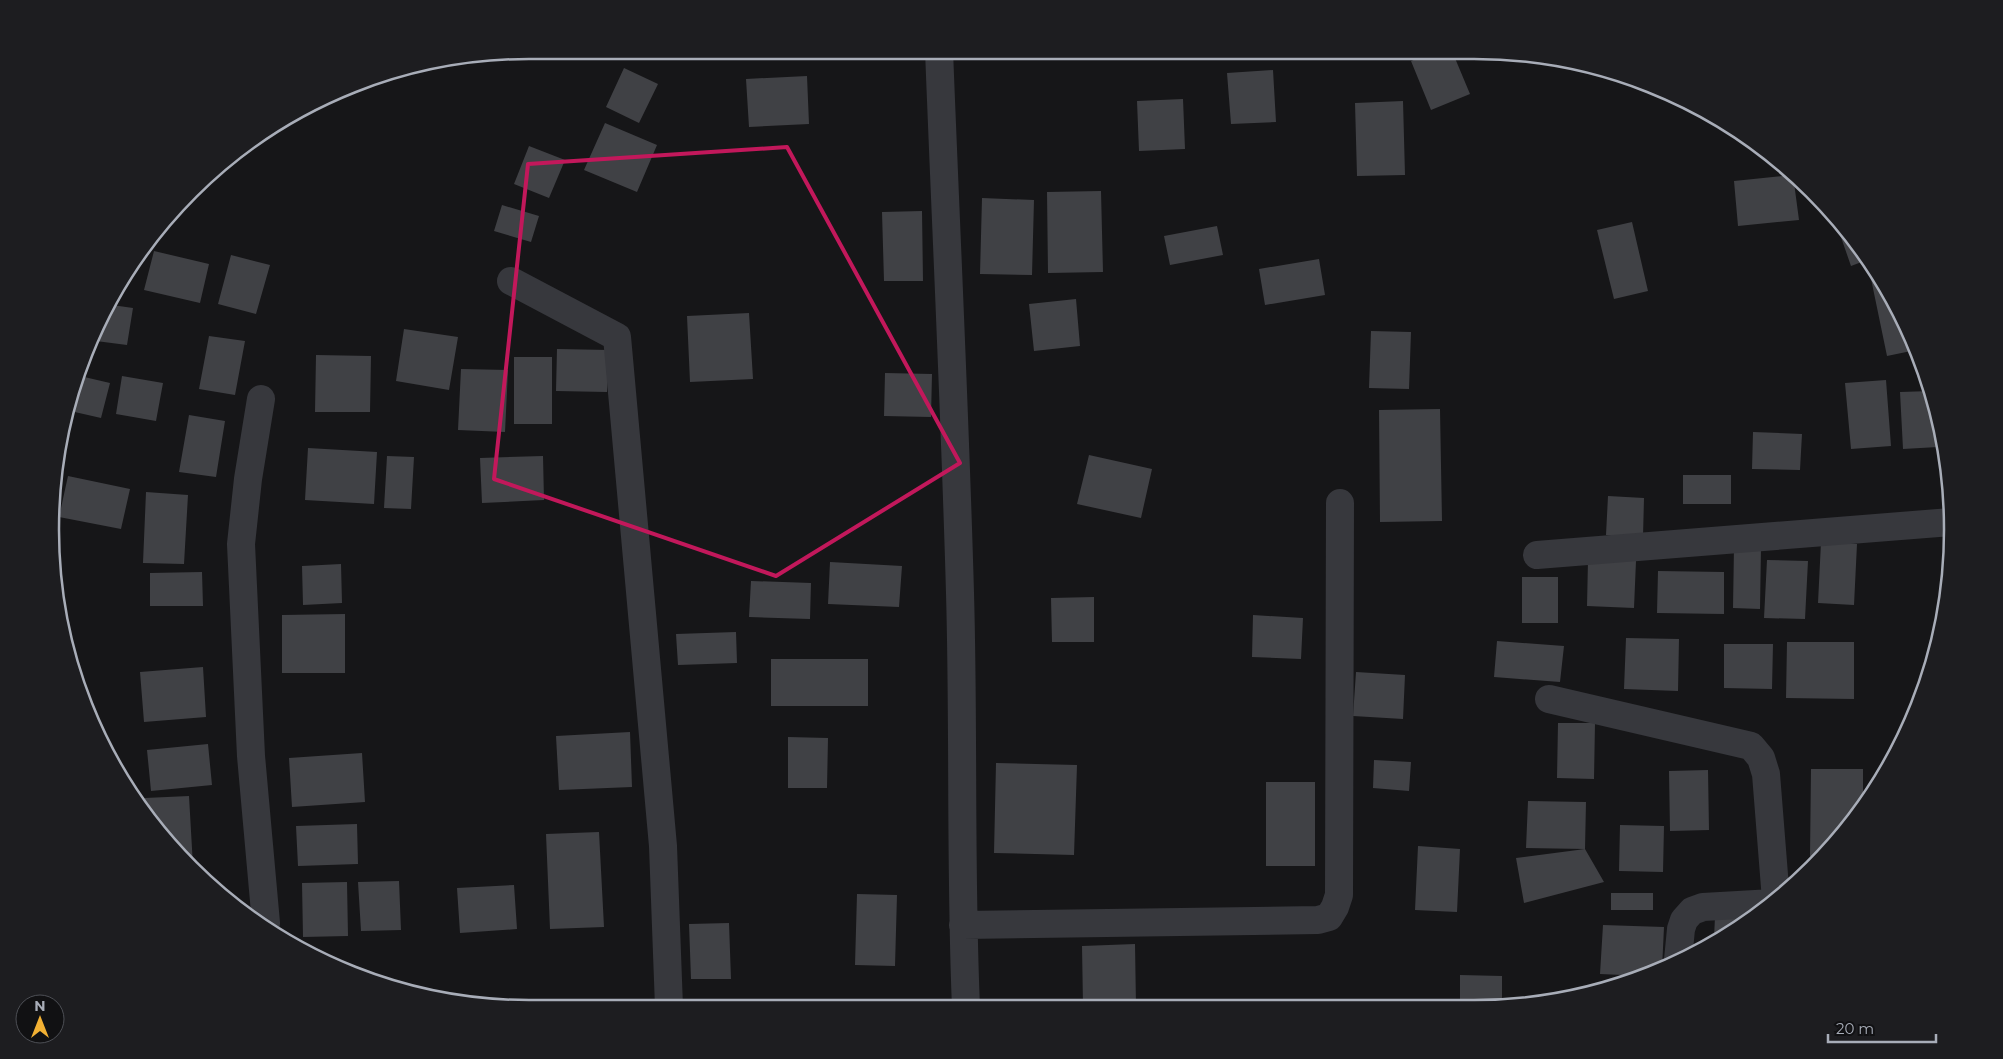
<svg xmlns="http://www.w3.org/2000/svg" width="2003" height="1059" font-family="Montserrat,sans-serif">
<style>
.building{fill:#404145}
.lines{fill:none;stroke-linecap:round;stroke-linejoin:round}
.street{stroke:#37383d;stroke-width:28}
.marked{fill:none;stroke:#c2185b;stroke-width:4;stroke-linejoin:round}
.rim{fill:none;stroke:#a8adb8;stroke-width:2.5}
</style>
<rect width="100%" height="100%" fill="#161618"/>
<path class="building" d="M1436 51H1452L1470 94 1431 110 1411 61Z
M624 68 658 84 639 123 606 107Z
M1273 70 1276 122 1231 124 1227 73Z
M807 76 809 124 749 127 746 79Z
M1183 99 1185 149 1139 151 1137 101Z
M1403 101 1405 175 1357 176 1355 103Z
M605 123 657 145 637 192 584 170Z
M529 146 565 160 549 198 514 184Z
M1793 175 1799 220 1738 226 1734 181Z
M1101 191 1103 272 1048 273 1047 192Z
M982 198 1034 200 1032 275 980 274Z
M502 205 539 216 531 242 494 231Z
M922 211 923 281H884L882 212Z
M1838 219 1863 254 1867 260 1851 266 1835 220Z
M1632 222 1648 291 1614 299 1597 230Z
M1217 226 1223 255 1170 265 1164 236Z
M154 251 209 264 200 303 144 290Z
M231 255 270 265 256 314 218 304Z
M1319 259 1325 295 1265 305 1259 269Z
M1873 268 1889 290 1916 350 1887 356 1869 269Z
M1076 299 1080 346 1034 351 1029 304Z
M112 305 133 308 127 345 96 341Z
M749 313 753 379 690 382 687 316Z
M404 329 458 337 449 390 396 381Z
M1371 331 1411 332 1409 389 1369 388Z
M209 336 245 341 235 395 199 389Z
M557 349 609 350 607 392 556 391Z
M316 355 371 356 370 412H315Z
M514 357H552V424H514Z
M461 369 508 370 505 432 458 430Z
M885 373 932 374 931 417 884 416Z
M80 376 110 383 101 418 66 410Z
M122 376 163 383 156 421 116 414Z
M1886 380 1891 446 1851 449 1845 383Z
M1931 391 1936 412 1938 447 1903 449 1900 392Z
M1440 409 1442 521 1380 522 1379 410Z
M189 415 225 421 216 477 179 472Z
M1753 432 1802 434 1800 470 1752 469Z
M308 448 377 452 374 504 305 500Z
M1089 455 1152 469 1141 518 1077 504Z
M387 456 414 457 411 509 384 508Z
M543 456 544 500 482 503 480 458Z
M1683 475H1731V504H1683Z
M68 476 130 489 121 529 59 517Z
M146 492 188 495 184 564 143 563Z
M1608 496 1644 498 1643 537 1606 535Z
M1821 542 1857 544 1854 605 1818 603Z
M1734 546 1761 547 1760 609 1733 608Z
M1588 560 1636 561 1634 608 1587 606Z
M1767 560 1808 561 1805 619 1764 618Z
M830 562 902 566 899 607 828 604Z
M341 564 342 603 303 605 302 566Z
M1658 571 1724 572V614L1657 613Z
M202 572 203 606H150V573Z
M1522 577H1558V623H1522Z
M751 581 811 583 810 619 749 617Z
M1094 597V642H1052L1051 598Z
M345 614V673H282V615Z
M1253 615 1303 618 1301 659 1252 657Z
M736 632 737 663 678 665 676 634Z
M1626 638 1679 639 1678 691 1624 689Z
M1497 641 1564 646 1560 682 1494 677Z
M1787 642H1854V699L1786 698Z
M1724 644H1773L1772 689 1724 688Z
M771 659H868V706H771Z
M203 667 206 717 144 722 140 672Z
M1356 672 1405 675 1403 719 1353 716Z
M1558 723H1595L1594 779 1557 778Z
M630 732 632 787 559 790 556 736Z
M788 737 828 738 827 788H788Z
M208 744 212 785 151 791 147 750Z
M362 753 365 802 292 807 289 758Z
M1374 760 1411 762 1409 791 1373 788Z
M996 763 1077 765 1074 855 994 853Z
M1811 769H1863V803L1834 845 1823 856H1810Z
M1708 770 1709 830 1670 831 1669 771Z
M1266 782H1315V866H1266Z
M189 796 193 866 189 867 145 806V798Z
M1528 801 1586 802 1585 849 1526 848Z
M357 824 358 864 298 866 296 826Z
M1620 825 1664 826 1663 872 1619 871Z
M599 832 604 927 550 929 546 834Z
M1418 846 1460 849 1457 912 1415 910Z
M1585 849 1604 882 1524 903 1516 858Z
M399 881 401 930 361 931 358 882Z
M347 882 348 936 303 937 302 883Z
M514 885 517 929 460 933 457 888Z
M1611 893H1653V910H1611Z
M857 894 897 895 895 966 855 965Z
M1715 916H1754L1714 939Z
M729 923 731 979H691L689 924Z
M1603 925 1664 927 1662 969 1645 976 1600 974Z
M1135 944 1136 1006H1083L1082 946Z
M1460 975 1502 976V1005H1460Z"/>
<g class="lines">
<path class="street" d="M939 50C946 231 955 412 960 593 964 731 960 869 966 1007
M511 281 617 337 663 846 669 1007
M261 399 248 479 241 544 251 756 266 923
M1537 555 1951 522
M1549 699 1751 746 1761 758 1766 774 1776 900
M963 925 1318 920 1329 917 1335 907 1339 895 1340 503
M1678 960 1681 929 1684 920 1692 911 1703 907 1773 903"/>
</g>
<path class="marked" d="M787 147 960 463 776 576 494 479 528 164Z"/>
<path d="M0 0H2003V1059H0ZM529 59H1474A470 470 0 0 1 1944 529V530A470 470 0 0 1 1474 1000H529A470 470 0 0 1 59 530V529A470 470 0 0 1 529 59Z" fill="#1d1d20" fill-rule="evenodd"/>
<path class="rim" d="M529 59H1474A470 470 0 0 1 1944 529V530A470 470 0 0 1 1474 1000H529A470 470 0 0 1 59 530V529A470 470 0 0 1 529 59Z"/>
<g transform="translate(40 1019)"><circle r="24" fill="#111113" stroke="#4d4f55"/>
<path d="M0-4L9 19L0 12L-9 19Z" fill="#f2b134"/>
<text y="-8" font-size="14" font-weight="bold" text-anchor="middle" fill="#a8adb8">N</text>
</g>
<path d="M1828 1034v8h108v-8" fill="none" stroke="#a8adb8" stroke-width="2.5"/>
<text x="1836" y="1034" font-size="15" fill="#a8adb8" stroke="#111113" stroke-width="4" paint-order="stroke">20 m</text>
</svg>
